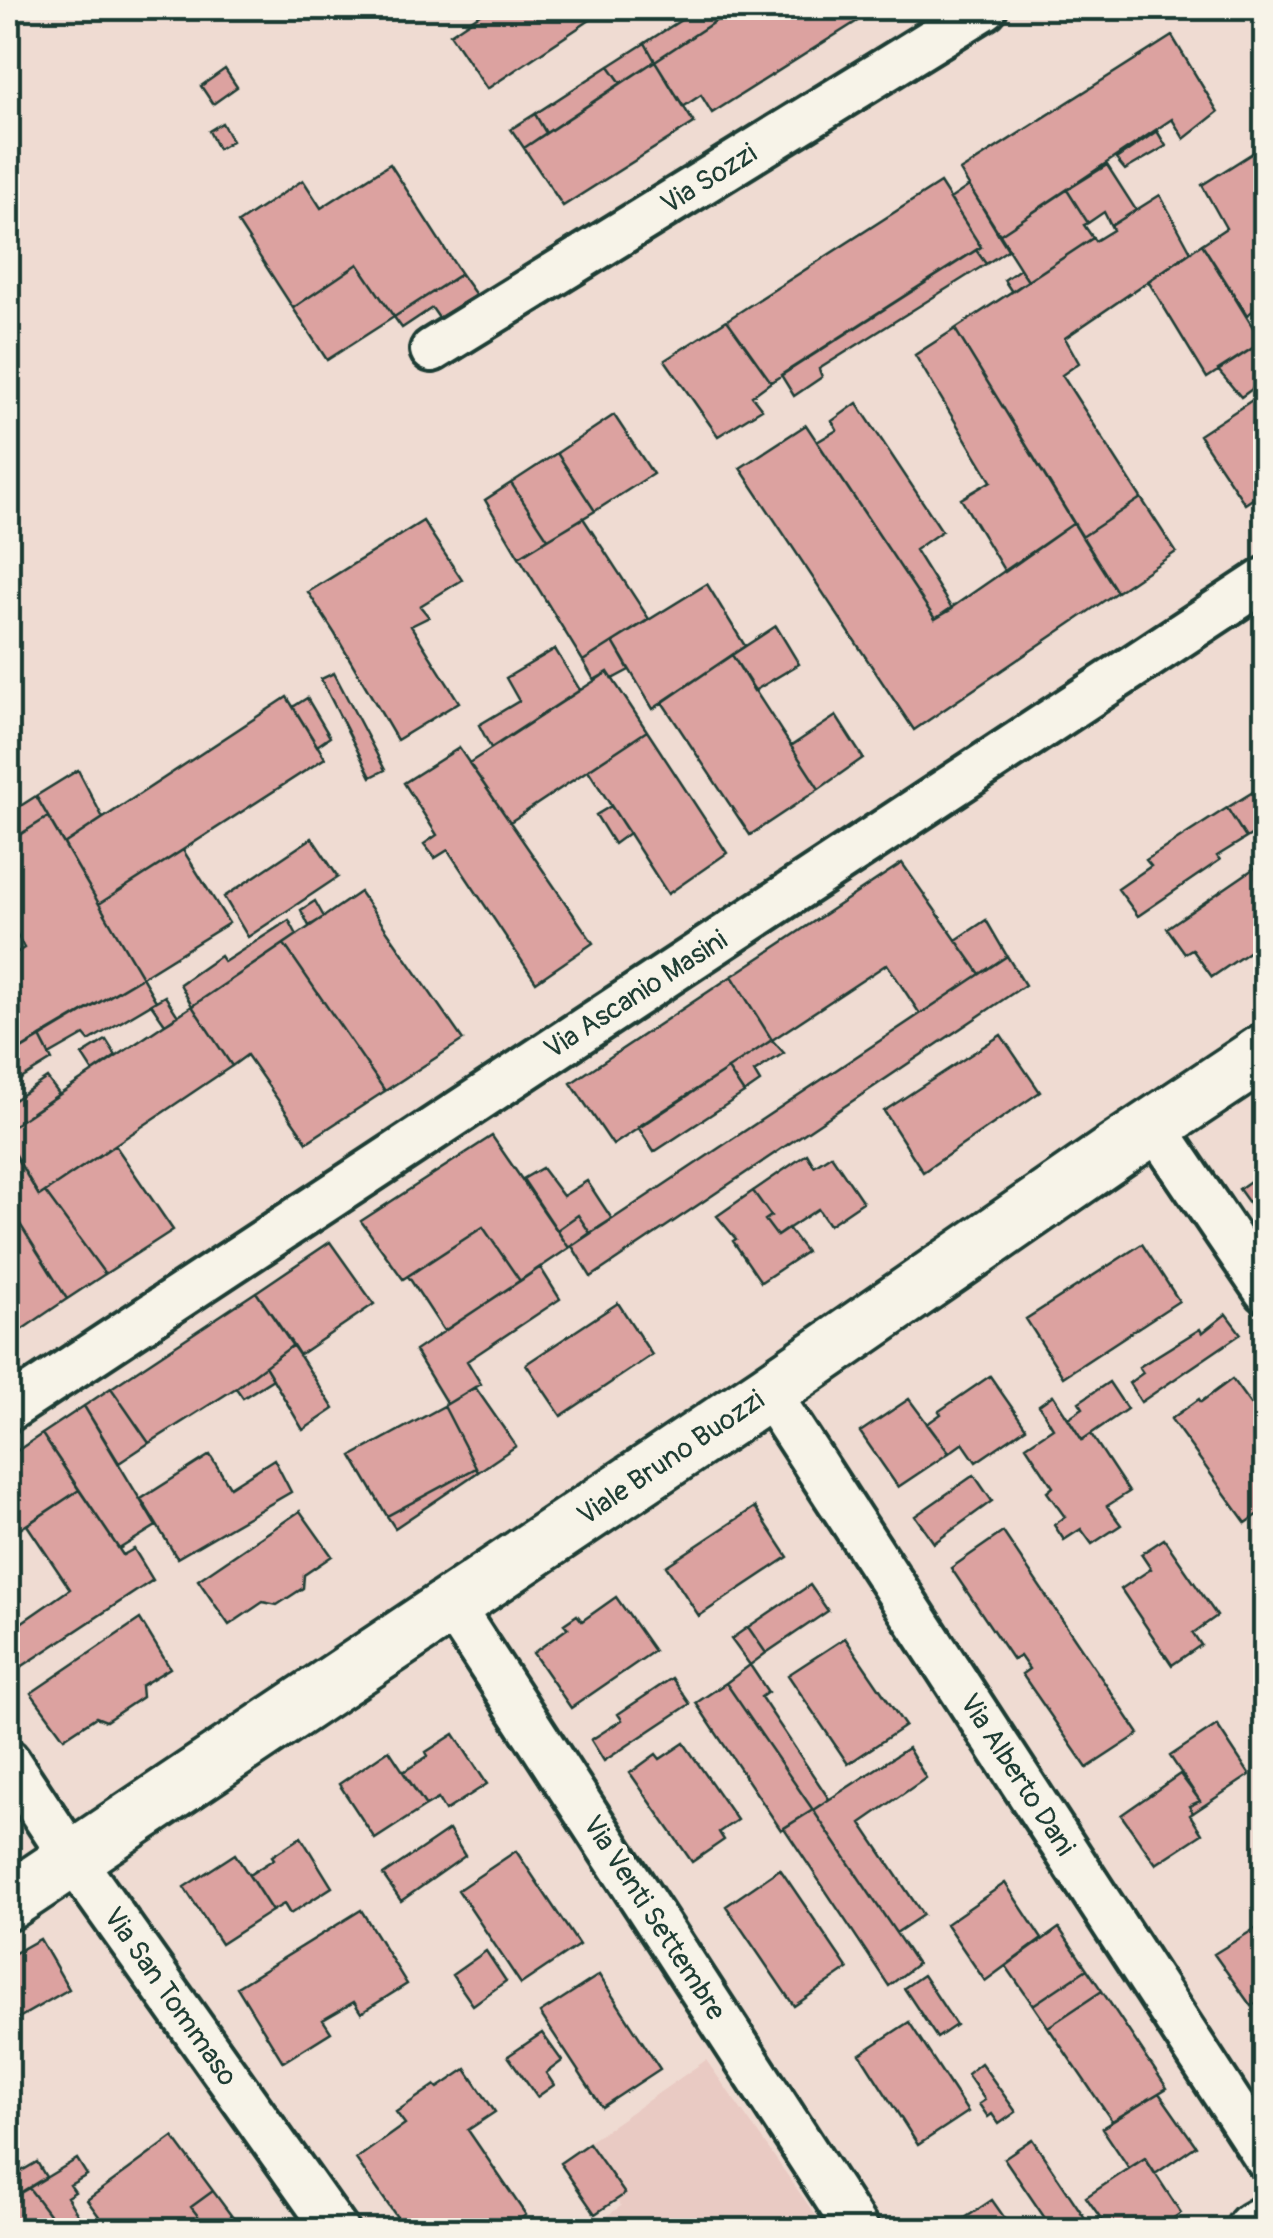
<svg xmlns="http://www.w3.org/2000/svg" width="1273" height="2238" font-family="Pangolin,sans-serif">
<style>
.built{fill:#e9cac3}
.building{fill:#dca2a0;stroke:#1f3d34;stroke-width:2.5}
.lines{fill:none;stroke-linecap:round;stroke-linejoin:round}
.minor-casing{stroke:#1f3d34;stroke-width:50}
.secondary-casing{stroke:#1f3d34;stroke-width:62}
.minor{stroke:#f7f3e8;stroke-width:42}
.secondary{stroke:#f7f3e8;stroke-width:55}
.labels{text-anchor:middle;dominant-baseline:central;stroke-width:9;stroke-linejoin:round;paint-order:stroke}
.street-label{font-size:28px;fill:#1f3d34;stroke:#f7f3e8}
</style>
<rect width="100%" height="100%" fill="#efdbd2"/>
<filter id="ink" filterUnits="userSpaceOnUse"><feTurbulence type="fractalNoise" baseFrequency=".01" numOctaves="2"/><feDisplacementMap in="SourceGraphic" scale="20" xChannelSelector="R" yChannelSelector="G"/><feConvolveMatrix kernelMatrix="1 2 1 2 8 2 1 2 1" color-interpolation-filters="sRGB"/></filter>
<g filter="url(#ink)">
<path class="built" d="M706 2060 826 2230H587L621 2206 580 2148Z"/>
<path class="building" d="M489 8H608L487 89 450 34Z
M700 8H714L720 18 655 61 645 43Z
M714 8H878L712 113 701 95 683 107 655 61 720 18Z
M1172 36 1218 112 1184 139 1172 119 999 235 960 171Z
M645 43 655 61 621 83 609 66Z
M655 61 694 123 563 206 524 148Z
M609 66 621 83 546 133 535 114Z
M225 69 237 87 213 104 201 86Z
M535 114 546 133 524 148 511 129Z
M222 123 232 141 218 149 209 131Z
M1157 131 1166 146 1125 170 1116 159Z
M1259 149 1266 160V302L1247 315 1202 244 1226 228 1202 185Z
M390 164 461 274 394 317 358 264 293 308 238 223 303 180 321 208Z
M1107 165 1136 210 1111 226 1104 212 1088 223 1067 190Z
M940 183 981 247 771 382 727 320Z
M969 186 1009 249 986 264 976 250 981 247 950 199Z
M1067 190 1088 223 1084 225 1093 238 1028 281 999 235Z
M1160 195 1191 252 1065 338 1079 363 1062 375 1141 498 1082 537 955 329 1093 238 1095 241 1113 230 1111 226Z
M1202 244 1262 342 1207 378 1148 281Z
M976 250 986 264 819 369 822 377 794 396 781 375Z
M358 264 394 317 327 360 293 308Z
M1020 269 1028 281 1012 292 1004 280Z
M461 274 476 295 439 318 432 308 402 328 394 317Z
M1266 315V379L1241 397 1218 370 1262 342 1253 324Z
M727 320 771 382 752 396 762 409 718 436 665 360Z
M955 329 1074 523 1005 572 961 499 991 481 915 355Z
M1266 391V490L1245 504 1199 435Z
M857 403 942 531 915 550 952 609 935 619 817 442 837 430 832 421Z
M614 415 653 474 595 511 557 453Z
M806 425 935 619 1074 523 1117 592 914 730 740 468Z
M557 453 595 511 548 539 511 483Z
M511 483 548 539 519 557 485 500Z
M1141 498 1176 552 1117 592 1082 537Z
M583 518 649 619 583 661 519 557Z
M423 521 462 580 420 606 429 617 411 626 459 702 397 740 335 634 308 592Z
M707 584 745 646 653 709 613 642Z
M776 626 799 664 754 691 732 655Z
M613 642 629 670 612 679 608 672 594 680 583 661Z
M555 649 580 690 491 748 479 725 519 701 506 678Z
M732 655 819 789 750 835 662 702Z
M608 672 647 731 510 822 469 763Z
M334 673 385 770 371 777 321 679Z
M287 697 325 758 99 904 64 844Z
M307 698 330 737 317 746 293 707Z
M836 716 863 758 819 789 791 746Z
M647 731 727 853 668 894 588 770Z
M459 748 593 943 536 982 448 850 435 858 424 844 437 835 404 783Z
M78 770 103 818 64 844 36 796Z
M1266 784V826L1246 838 1227 808Z
M36 796 48 817 8 842V814Z
M611 806 629 833 614 844 596 815Z
M1227 808 1246 838 1217 856 1220 860 1138 916 1118 889 1151 866 1146 860Z
M48 817 142 977 8 1057V958L24 948 8 917V842Z
M312 838 338 877 248 937 224 897Z
M183 850 229 923 142 977 99 904Z
M902 863 980 974 920 1014 887 964 772 1040 732 976Z
M1259 865 1266 876V940L1212 977 1192 949 1185 953 1167 928Z
M360 892 463 1040 385 1091 284 944Z
M315 901 324 917 309 926 301 910Z
M289 920 297 935 192 1006 180 984 220 956 224 962Z
M986 920 1007 956 980 974 956 940Z
M284 944 385 1091 307 1142 247 1055 232 1066 192 1006Z
M1007 956 1025 985 591 1277 572 1246Z
M732 976 772 1040 613 1145 571 1083Z
M142 977 156 1001 89 1041 84 1035 49 1055 40 1037Z
M165 996 178 1016 165 1024 151 1004Z
M192 1006 232 1066 39 1196 8 1143V1129Z
M1001 1035 1040 1092 923 1172 884 1111Z
M40 1037 52 1060 8 1087V1057Z
M106 1040 116 1056 93 1072 82 1055Z
M772 1040 784 1053 754 1072 760 1082 744 1093 728 1069Z
M728 1069 744 1093 654 1152 638 1127Z
M47 1078 59 1094 8 1129V1104Z
M492 1136 569 1248 520 1281 483 1227 403 1279 361 1221Z
M115 1145 173 1230 105 1274 45 1192Z
M807 1154 814 1166 831 1155 863 1202 829 1225 818 1209 777 1236 765 1220 771 1216 753 1191Z
M16 1157 39 1196 45 1192 105 1274 67 1299 8 1205V1163Z
M542 1168 563 1196 587 1181 612 1219 590 1233 578 1215 557 1230 523 1179Z
M1256 1177 1266 1190V1197L1252 1207 1239 1189Z
M753 1191 771 1216 765 1220 777 1236 788 1228 806 1252 761 1282 733 1241 736 1239 717 1216Z
M8 1205 67 1299 8 1339Z
M578 1215 590 1233 569 1248 557 1230Z
M483 1227 520 1281 444 1331 408 1276Z
M330 1242 374 1304 299 1355 256 1292Z
M1142 1244 1179 1301 1063 1377 1026 1319Z
M540 1267 560 1299 467 1361 481 1384 447 1404 415 1351Z
M256 1292 293 1345 236 1388 149 1443 111 1388Z
M618 1303 652 1355 561 1416 526 1364Z
M1226 1314 1241 1334 1141 1402 1129 1383 1143 1373 1139 1367 1200 1329 1202 1333Z
M293 1345 334 1409 303 1430 265 1366Z
M265 1366 273 1379 243 1398 236 1388Z
M990 1376 1026 1428 976 1462 963 1443 949 1453 927 1424 941 1414 939 1411Z
M1232 1379 1266 1426V1509L1246 1523 1171 1419 1199 1399 1201 1402Z
M1109 1382 1127 1409 1082 1440 1068 1418 1083 1408 1079 1402Z
M475 1387 516 1446 478 1472 444 1406Z
M111 1388 149 1443 119 1463 84 1406Z
M1053 1395 1082 1440 1091 1434 1129 1492 1107 1506 1121 1525 1092 1544 1081 1529 1064 1540 1054 1525 1065 1517 1047 1492 1053 1487 1026 1446 1053 1428 1039 1405Z
M909 1399 949 1453 898 1487 860 1432Z
M84 1406 156 1526 119 1549 42 1434Z
M444 1406 476 1468 387 1516 352 1456Z
M42 1434 79 1490 8 1537V1457Z
M210 1455 230 1487 274 1459 291 1492 177 1558 141 1499Z
M476 1468 478 1472 395 1528 387 1516Z
M974 1475 992 1501 934 1543 915 1516Z
M79 1490 123 1555 134 1549 153 1580 15 1671 8 1660V1632L70 1589 27 1525Z
M755 1507 788 1557 699 1616 666 1566Z
M300 1511 332 1556 304 1575 303 1588 277 1605 263 1602 229 1625 198 1580Z
M1003 1532 1139 1734 1087 1768 1022 1674 1029 1669 1020 1656 1013 1660 951 1568Z
M1164 1539 1217 1616 1193 1633 1201 1645 1172 1665 1121 1589 1151 1569 1141 1554Z
M810 1585 828 1611 766 1653 748 1627Z
M616 1597 654 1651 571 1708 533 1653 568 1628 564 1624 577 1615 582 1621Z
M140 1619 170 1668 141 1686 142 1697 106 1721 96 1717 64 1738 31 1693Z
M748 1627 766 1653 750 1665 731 1639Z
M845 1638 905 1726 848 1764 788 1675Z
M750 1665 768 1692 761 1697 829 1799 813 1810 726 1683Z
M672 1678 690 1704 604 1761 591 1740 622 1720 618 1714Z
M726 1683 813 1810 781 1830 696 1703Z
M1217 1725 1250 1775 1193 1813 1189 1806 1200 1801 1170 1756Z
M454 1734 487 1784 445 1811 438 1799 426 1806 403 1772 428 1756 426 1752Z
M684 1743 737 1820 719 1832 724 1840 692 1862 630 1773 656 1754 660 1759Z
M908 1748 926 1778 861 1823 923 1915 896 1933 813 1810Z
M389 1750 426 1806 375 1839 339 1784Z
M1180 1774 1200 1801 1189 1806 1193 1813 1190 1815 1202 1834 1156 1864 1121 1815Z
M813 1810 917 1964 889 1986 784 1828Z
M449 1830 465 1856 401 1901 383 1875Z
M301 1837 332 1887 290 1914 284 1904 272 1911 249 1875 274 1859 272 1856Z
M516 1851 579 1945 521 1984 458 1890Z
M235 1854 272 1911 221 1944 184 1887Z
M780 1869 848 1969 794 2006 726 1906Z
M1005 1883 1042 1939 985 1981 946 1924Z
M361 1910 407 1984 361 2013 354 2002 323 2020 331 2032 283 2062 237 1987Z
M1266 1922V1997L1251 2006 1214 1954Z
M1059 1928 1087 1969 1033 2005 1006 1966Z
M40 1939 69 1989 8 2024V1957Z
M486 1951 506 1981 473 2005 452 1975Z
M1087 1969 1102 1991 1048 2027 1033 2005Z
M599 1975 660 2069 602 2107 540 2013Z
M923 1975 956 2025 937 2038 904 1988Z
M1102 1991 1167 2088 1112 2121 1048 2027Z
M909 2022 968 2112 918 2145 860 2054Z
M542 2033 562 2061 546 2073 554 2085 537 2097 508 2056Z
M981 2063 1016 2112 999 2124 992 2114 988 2117 979 2104 985 2100 967 2074Z
M466 2069 495 2112 468 2130 526 2215 503 2230H455L445 2216 425 2230H406L356 2159 405 2124 396 2112 435 2085 438 2088Z
M1159 2093 1196 2146 1155 2174 1145 2158 1129 2168 1102 2128Z
M173 2137 213 2191 191 2207 209 2230H109L87 2200Z
M1032 2139 1093 2230H1053L1004 2158Z
M589 2143 625 2194 595 2214 560 2163Z
M1145 2158 1181 2213 1155 2230H1109L1086 2197Z
M77 2159 87 2175 70 2185 75 2192 67 2197 79 2217 61 2230 29 2188Z
M37 2162 46 2177 8 2200V2179Z
M29 2188 61 2230H15L8 2221V2200Z
M213 2191 242 2230H209L191 2207Z
M992 2200 1013 2230H947Z"/>
<g class="lines">
<defs>
<path id="minor" d="M432 350 985 8
M1154 1126 1266 1291
M768 1392 1266 2158
M8 1410 1266 579
M451 1605 857 2230
M8 1761 72 1858 336 2230"/>
<path id="secondary" d="M8 1902 768 1392 1116 1151 1266 1051
M1254 2230 1266 2223"/>
</defs>
<use href="#minor" class="minor-casing"/>
<use href="#secondary" class="secondary-casing"/>
<use href="#minor" class="minor"/>
<use href="#secondary" class="secondary"/>
</g>
</g>
<g class="labels">
<g class="street-label">
<text transform="translate(709 179) rotate(-32)">Via Sozzi</text>
<text transform="translate(636 995) rotate(-33)">Via Ascanio Masini</text>
<text transform="translate(671 1458) rotate(-34)">Viale Bruno Buozzi</text>
<text transform="translate(1017 1775) rotate(57)">Via Alberto Dani</text>
<text transform="translate(654 1918) rotate(57)">Via Venti Settembre</text>
<text transform="translate(170 1997) rotate(55)">Via San Tommaso</text>
</g>
</g>
<rect width="1273" height="2238" fill="none" stroke="#f7f3e8" stroke-width="40"/>
<rect x="20" y="20" width="1233" height="2198" fill="none" stroke="#1f3d34" stroke-width="4" filter="url(#ink)"/>
</svg>
